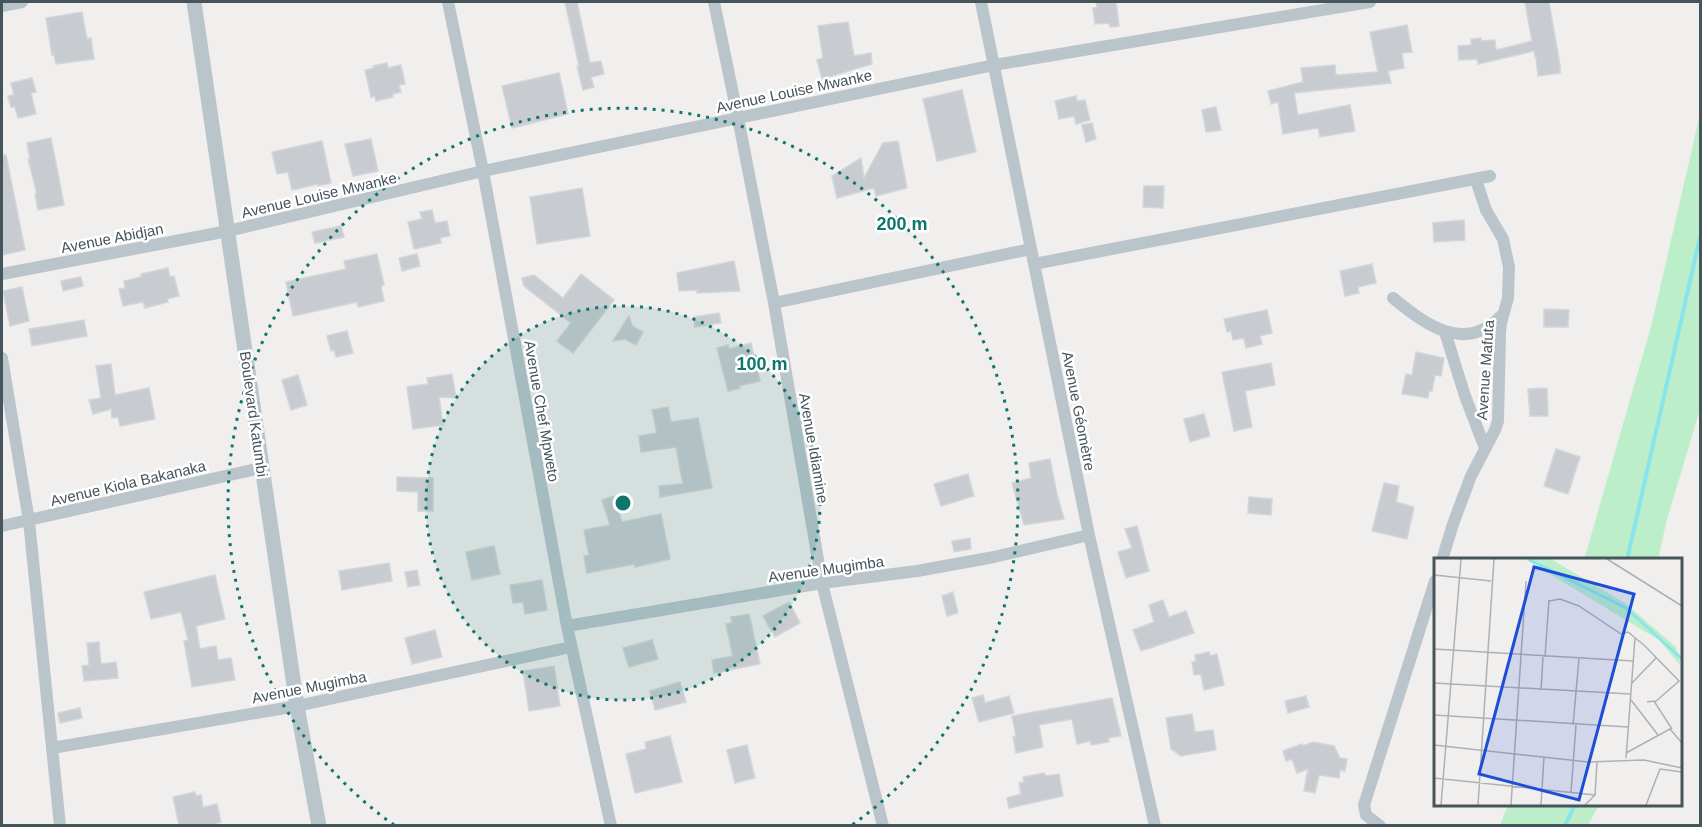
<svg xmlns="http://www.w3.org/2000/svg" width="1702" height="827" font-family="Arial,sans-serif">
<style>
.green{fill:#bcefc9}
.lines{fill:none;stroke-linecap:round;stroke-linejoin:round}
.stream{stroke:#89e4ec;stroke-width:4}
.building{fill:#c8ccd1;stroke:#d2d5da;stroke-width:1.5}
.minor{stroke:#b9c5cb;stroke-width:12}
.tertiary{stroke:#b9c5cb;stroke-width:15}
.ring{fill:none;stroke:#0f766e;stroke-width:3;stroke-dasharray:3 6}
.labels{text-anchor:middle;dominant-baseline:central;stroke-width:5;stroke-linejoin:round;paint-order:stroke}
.street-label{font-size:15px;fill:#46545c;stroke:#fff}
.inset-river{fill:none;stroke:#89e4ec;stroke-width:3}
.inset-road{fill:none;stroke:#adb0b4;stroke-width:1.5}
.view{fill:#1d4ed8;fill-opacity:0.15;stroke:#1d4ed8;stroke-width:3}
.inset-edge{fill:none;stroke:#46545c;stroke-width:3}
.centre{fill:#0f766e;stroke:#fff;stroke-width:3}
.ring-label{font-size:18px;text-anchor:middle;font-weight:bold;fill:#0f766e;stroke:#fff;stroke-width:5;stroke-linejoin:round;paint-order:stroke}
</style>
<rect width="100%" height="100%" fill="#f1eeee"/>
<path class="green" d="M1700 114V409L1666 523 1658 560H1584L1652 323Z
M1508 805V804L1599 805 1588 825H1500Z"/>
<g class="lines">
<path class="stream" d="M1627 560 1700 237
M1565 826 1575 804"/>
</g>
<path class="building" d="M565 2H577L590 63 601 61 604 74 591 77 594 87 583 90 577 66H579Z
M1096 2H1116L1119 26 1110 27 1109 23 1095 24 1093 8H1097Z
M1525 2H1549L1560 65V73L1538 76 1536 57H1535L1534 51 1478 64 1477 59 1459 60 1458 46 1471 45V39L1481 38V41L1495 40 1496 50 1532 41Z
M82 12 87 39 91 38 94 59 56 64 54 54 52 55 46 18Z
M848 22 854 56 871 53 872 64 822 79 817 60 823 58 818 26Z
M1407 25 1412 52 1402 53 1404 68 1388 71 1391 83 1294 93 1298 115 1350 105 1355 131 1320 137 1318 128 1283 134 1278 102 1271 104 1268 91 1303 82 1301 68 1335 65 1336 75 1378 72 1370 32Z
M387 63 388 68 401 65 405 84 399 85 401 92 393 94V97L376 101 375 96 371 97 365 70 374 68 373 66Z
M559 73 568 114 512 128 502 86Z
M32 78 36 92 31 93 36 114 18 118 15 107H11L8 96 14 95 11 83Z
M962 90 976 152 937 161 923 99Z
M1076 96 1077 101 1085 100 1090 120 1076 124 1074 116 1059 119 1055 101Z
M1216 107 1221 130 1206 132 1202 110Z
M1092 123 1096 139 1086 142 1082 125Z
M51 138 64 205 38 210 35 194H37L28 159H30L27 143Z
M371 139 378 171 353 176 345 144Z
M322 141 331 183 318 186V184L292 190 288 172 277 174 272 152Z
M898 141 907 188 876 196 874 188 837 198 832 176 861 158 864 178 883 143Z
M2 155H6L25 250 2 255Z
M1144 186H1164L1163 208 1143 207Z
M582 188 590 236 537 244 530 197Z
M432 210 435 223 447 221 450 236 440 238 441 243 414 249 408 222 422 219 420 212Z
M1464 220 1465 240 1434 242 1433 223Z
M341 226 344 237 315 243 312 232Z
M377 254 384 285 381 286 384 301 358 307 357 302 293 316 286 282 346 269 344 261Z
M417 254 420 266 402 271 399 258Z
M734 261 740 291 697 293V290L679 291 677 273Z
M1372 264 1376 283 1358 287 1359 293 1345 296 1340 271Z
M168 268 170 277 174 276 179 296 167 299 168 302 145 308 143 302 123 306 119 289 125 288 124 281 141 277V274Z
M581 274 614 300 573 353 557 341 571 323 524 286 522 278 534 275 563 298Z
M81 277 83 286 63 291 61 281Z
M22 287 29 321 10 326 3 291Z
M1544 309 1569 310 1568 327H1544Z
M1267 310 1272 333 1260 336 1262 344 1246 348 1244 338 1233 340 1231 331 1227 332 1224 319Z
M719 313 721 323 695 327 694 317Z
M629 316 632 326 643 332 636 345 625 339 613 341Z
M84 320 87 336 32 346 29 329Z
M347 331 353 353 336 357 334 350 331 351 327 336Z
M751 343 760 381 739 386 740 388 728 391 717 348 728 345 729 349Z
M1416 352 1444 358 1441 376 1435 375 1432 391 1429 390 1428 398 1402 394 1406 374 1412 375Z
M1271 363 1275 385 1245 391 1252 427 1234 431 1222 372Z
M111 364 115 395 149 388 155 419 120 426 118 417 112 418 111 409 93 414 89 400 101 398 96 366Z
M452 374 456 398 439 397 443 425 413 429 407 387 428 384 427 378Z
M298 375 307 405 291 410 282 380Z
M1547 388 1548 416H1530L1528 389Z
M668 407 671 422 698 418 712 488 660 497 659 486 683 484 676 447 641 452 639 436 657 433 652 410Z
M1204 414 1210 436 1190 442 1184 419Z
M1556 449 1580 457 1568 494 1544 486Z
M1050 459 1057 494 1064 519 1024 525 1012 483 1031 478 1029 463Z
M968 474 974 496 941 506 934 484Z
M397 477 433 478V511H418V492L397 491Z
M1384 483 1399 486 1396 502 1414 507 1407 539 1372 531Z
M614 496 622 522 661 514 670 559 635 567 634 564 587 573 584 556 589 555 584 530 610 525 602 500Z
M1249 497 1272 499 1271 515 1248 513Z
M1137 526 1149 571 1126 578 1118 552 1132 548 1125 529Z
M970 538 971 549 954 552 952 541Z
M494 546 500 574 472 580 466 552Z
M389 563 392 581 342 590 339 571Z
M417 570 420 585 408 587 405 572Z
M215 575 225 619 196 626 200 649 216 646 218 660 231 658 235 680 192 687 184 641 188 640 181 612 151 619 144 592Z
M542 580 547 610 525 614 523 602 513 603 510 585Z
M953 592 958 613 947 616 942 596Z
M1163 600 1169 617 1186 611 1194 633 1141 651 1133 630 1154 622 1149 605Z
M789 602 800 623 775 637 763 616Z
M749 614 760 664 714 673 712 660 733 656 726 624 732 623 731 617Z
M435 630 442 657 412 664 405 638Z
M652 640 658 659 629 667 623 648Z
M99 642 101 664 116 662 118 678 84 681 82 666 89 665 87 643Z
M1209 652 1210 656 1217 654 1224 685 1204 690 1201 674 1194 675 1192 662 1196 661 1195 655Z
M554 666 560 706 529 711 523 671Z
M680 682 686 702 655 710 650 691Z
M983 695 985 703 1009 696 1014 713 979 722 972 698Z
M1306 696 1309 707 1288 713 1285 701Z
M1112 698 1121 736 1108 738 1109 742 1091 745 1090 741 1077 744 1072 719 1039 725 1043 747 1016 753 1013 737 1016 736 1012 716Z
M80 708 82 718 60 723 58 713Z
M1192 714 1195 732 1213 730 1216 750 1181 756 1171 749 1166 718Z
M670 736 682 782 635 793 626 754 646 749 645 742Z
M1313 742 1334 746 1340 758 1347 759 1345 771 1340 770 1339 778 1319 775 1315 793 1304 791 1308 769 1297 773 1292 759 1286 761 1283 751 1302 744 1303 746Z
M747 745 755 778 735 783 727 750Z
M1044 773 1046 776 1059 774 1063 796 1009 808 1007 798 1021 794 1019 783 1024 782 1023 777Z
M195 792 196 796 201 795 203 807 217 804 221 822 214 824 215 825H179L173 797Z"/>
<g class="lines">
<path class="minor" d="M448 2 483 171 567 626 611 826
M714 2 738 118 774 303 822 583 883 826
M981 2 1089 535 1155 826
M2 6 22 2
M1034 264 1490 176
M2 274 228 231 483 171 994 65 1370 2
M1393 298C1426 325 1466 355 1503 314
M774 303 1031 249
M1445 332 1465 396 1485 448
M2 358 29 521 60 826
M2 526 261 468
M1442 560 1453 524 1471 476 1495 430 1498 421 1500 332 1501 323 1508 298 1509 267 1503 239 1486 210 1476 180
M567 626 822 583 917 571 994 557 1089 535
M52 748 297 706 571 647
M1380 826 1366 815 1364 805 1435 581"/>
<path class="tertiary" d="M194 2 297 706 319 826"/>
</g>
<circle cx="623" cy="503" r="197" fill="#0f766e" fill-opacity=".12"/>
<g class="ring">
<circle cx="623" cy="503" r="197"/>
<path d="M394 825A395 395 0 1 1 852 825"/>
</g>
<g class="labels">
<g class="street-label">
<text transform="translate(794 91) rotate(-12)">Avenue Louise Mwanke</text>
<text transform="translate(319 195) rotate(-13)">Avenue Louise Mwanke</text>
<text transform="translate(112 238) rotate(-11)">Avenue Abidjan</text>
<text transform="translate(1485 370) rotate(-86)">Avenue Mafuta</text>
<text transform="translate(542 411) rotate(80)">Avenue Chef Mpweto</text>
<text transform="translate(1079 411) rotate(79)">Avenue Géomètre</text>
<text transform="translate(254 414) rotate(82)">Boulevard Katumbi</text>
<text transform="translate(814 448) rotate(80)">Avenue Idiamine</text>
<text transform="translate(128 483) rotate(-13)">Avenue Kiola Bakanaka</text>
<text transform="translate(826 569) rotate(-8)">Avenue Mugimba</text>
<text transform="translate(309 687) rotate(-11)">Avenue Mugimba</text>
</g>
</g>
<g transform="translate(1434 558)">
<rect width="248" height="248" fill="#f1eeee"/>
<path d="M91 1H117L191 45 242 89 247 108 225 82Z" fill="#bcefc9"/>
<path class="inset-river" d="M94 1 192 50 248 101"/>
<path class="inset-road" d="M173 1 248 48M0 17 57 23M115 43 126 41 145 48 187 76 194 74 211 88 245 123 221 144M0 91 199 103M111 99 115 42M0 125 196 136M197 126 222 100M107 132 109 99M197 142 224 177M213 144 220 143 238 171M0 157 194 169M139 167 145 101M0 187 154 204 210 202 248 210M192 195 236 171 248 185M192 200 201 80M0 220 161 237M137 234 142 167M7 247 27 1M44 247 60 1M77 247 92 23M107 247 110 199M151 247 161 237 163 204M212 247 226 211 248 214"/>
<path class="view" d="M100 9 200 36 145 242 45 216Z"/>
<rect width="248" height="248" class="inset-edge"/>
</g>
<circle cx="623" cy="503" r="9" class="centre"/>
<g class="ring-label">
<text x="902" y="230">200 m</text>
<text x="762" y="370">100 m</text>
</g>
<rect width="1702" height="827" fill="none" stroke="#46545c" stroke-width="6"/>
</svg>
